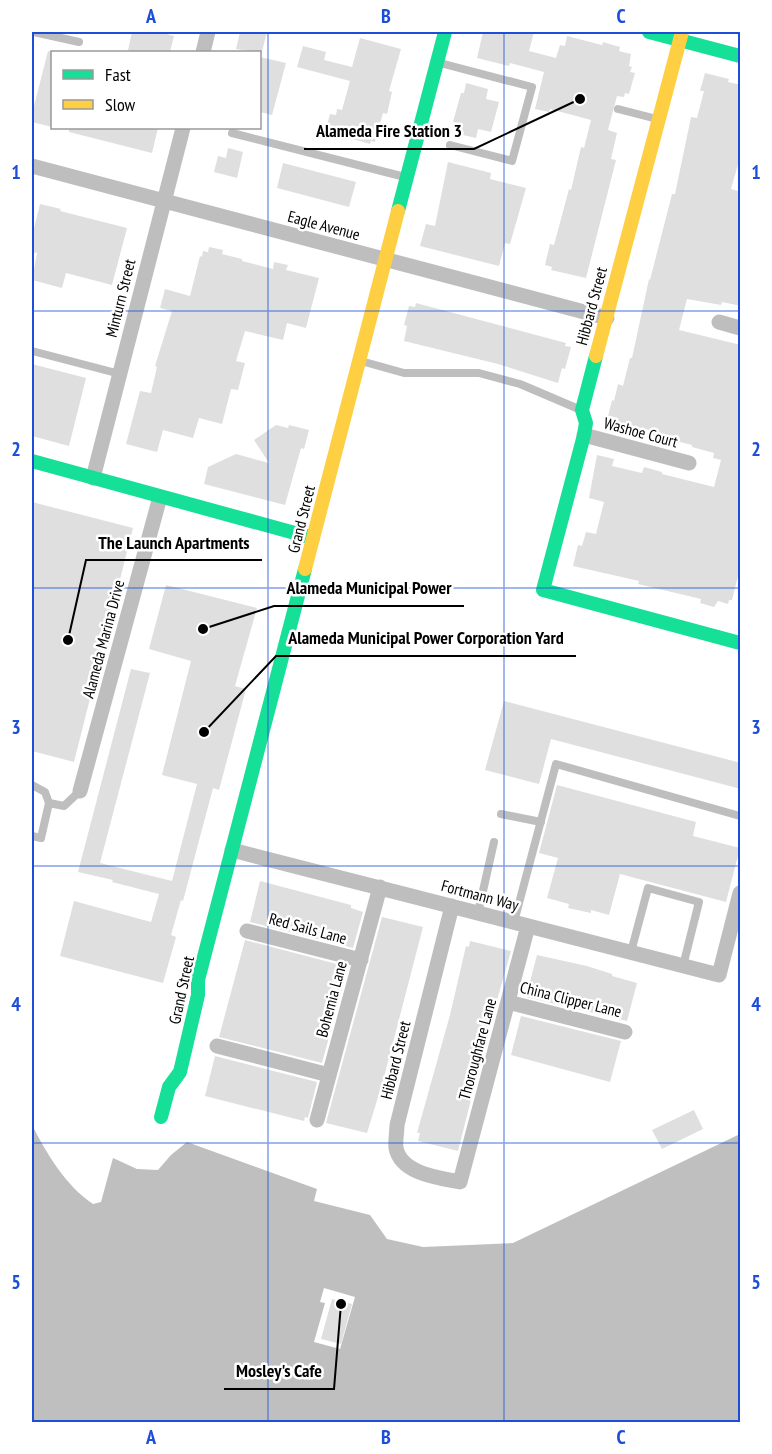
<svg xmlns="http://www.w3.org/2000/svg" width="772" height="1454" font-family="'PT Sans Narrow',sans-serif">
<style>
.water{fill:#bfbfbf}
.pier{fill:#fff}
.building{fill:#dfdfdf}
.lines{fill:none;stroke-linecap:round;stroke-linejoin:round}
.lane{stroke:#bebebe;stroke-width:8}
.street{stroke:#bebebe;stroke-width:15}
.fast{stroke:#16e098;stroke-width:14}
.slow{stroke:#ffcf43;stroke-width:14}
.grid{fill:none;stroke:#1d4ed8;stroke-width:1.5;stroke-opacity:0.55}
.labels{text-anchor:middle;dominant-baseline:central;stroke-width:5;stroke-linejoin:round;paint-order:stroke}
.street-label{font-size:16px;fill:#000;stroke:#fff}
.leader{fill:none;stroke:#000;stroke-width:2}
.callout-dot{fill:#000;stroke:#fff;stroke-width:2}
.callout-label{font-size:18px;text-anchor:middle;font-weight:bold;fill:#000;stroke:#fff;stroke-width:5;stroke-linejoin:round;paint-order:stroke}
.neatline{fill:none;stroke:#1d4ed8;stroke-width:2}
.grid-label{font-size:20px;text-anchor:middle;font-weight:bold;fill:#1d4ed8}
</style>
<rect width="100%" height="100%" fill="#fff"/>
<path class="water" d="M32 1125C47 1154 65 1185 93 1204L101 1202 113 1158 137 1169 158 1170 171 1155 187 1142 317 1189 314 1201 370 1215 387 1239 423 1247 513 1243 740 1134V1422H32Z"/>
<path class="pier" d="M32 1018 43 1028 37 1054 32 1053Z
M324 1288 355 1297 340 1349 314 1342 325 1303 320 1302Z"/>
<path class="building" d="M132 32H159L174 36 170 52H137L128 50Z
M240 32H267L261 55 260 52 236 49Z
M483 32H534L529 51 556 58 560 45 565 46 567 36 602 45 603 42 620 47 619 51 631 54 629 66 632 67 630 72 635 73 629 94 625 93 624 97 617 96 608 130 617 133 611 159 616 160 586 278 551 270 552 267 545 265 550 244 554 245 569 189 571 190 581 147 584 148 591 120 550 109 549 112 535 109 544 72 510 63 509 66 477 58Z
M360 38 401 49 389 91 392 92 387 114 383 113 375 142 371 141 370 144 335 134 336 131 326 129 330 114 336 115 337 109 342 110 350 81 297 67 303 46 326 52 324 60 352 67Z
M48 51 52 52V127L32 122V114Z
M260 57 286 63 272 115 260 112Z
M705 73 729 79 728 82 741 85V154L731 189 741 192V306L722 302 721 305 687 299 679 330 741 345V564L732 600H729L728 604 718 601 714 607 700 603 701 599 638 584 639 581 573 566 578 545 582 546 586 532 596 534 604 502 589 498 597 455 614 459 612 466 642 473 644 467 662 472V474L714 487 721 460 713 458 714 453 692 447V445L652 435 653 431 624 424 623 429 606 425 612 400 614 401 618 384 623 386 630 358H632L649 279 650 280 672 194H675L691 117 697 118 704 91H700Z
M466 83 488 89 486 99 499 102 491 132 478 129 476 138 454 133 456 123 453 122 461 93H464Z
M69 128H158L152 153 69 132Z
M228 148 243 152 237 178 214 172 218 156 226 158Z
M448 162 491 173 490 179 526 188 510 244 505 243 499 266 420 246 426 224 435 226Z
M283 163 356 182 349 207 277 188Z
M40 204 61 209 60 211 127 228 112 285 66 273 62 288 32 280 37 253 32 252V237Z
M209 247 223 250 222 254 242 259V261L273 269 274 262 288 265 286 270 319 278 306 328 287 323 283 340 245 331 236 361 245 363 238 390 231 389 222 424 199 418 193 438 163 430 157 452 126 444 140 391 151 393 157 367 155 366 172 311 160 308 165 289 190 296 200 256 202 257 203 251 208 252Z
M416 303 566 343 565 346 571 347 565 369 562 368 558 383 498 364 404 341 407 326 404 325 409 306 415 307Z
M32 364 86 378 69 446 32 436Z
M276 425 288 428 289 425 309 430 304 449 301 448 285 505 204 484 208 467 236 454 269 463 254 440Z
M32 502 133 528 74 762 32 751Z
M166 585 257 608 235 686 246 689 219 790 213 788 183 901 181 900 171 935 176 937 163 983 60 956 74 901 151 922 159 894 112 882 113 880 78 872 131 669 150 673 100 863 172 881 197 784 162 775 191 661 149 649Z
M504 701 741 763V789L551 739 539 784 485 770Z
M557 785 696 822 693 836 740 848 726 902 620 874 609 915 591 910V913L568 908 569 904 547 898 558 858 539 853Z
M260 881 351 905V908L363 912 353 948 250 922Z
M382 917 423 927 383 1081 367 1133 326 1123Z
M245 940 348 967 322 1063 219 1037Z
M470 941 511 951 491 1021 458 1151 418 1141 420 1133H417L450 1015 466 946 469 947Z
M537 955 587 966 612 974V976L637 983 627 1021 526 997Z
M521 1016 621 1041 610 1082 511 1055Z
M215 1056 317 1082 308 1118 305 1117 304 1121 205 1096Z
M694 1110 703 1129 662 1149 652 1130Z
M332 1299 352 1304 341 1344 321 1339Z"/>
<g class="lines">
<path class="lane" d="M34 32 79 42
M440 63 532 87 512 161 450 145
M618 109 657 119
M232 133 405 177
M32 351 120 374
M361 361 404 373H479L520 384 581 410
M32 785 45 792 49 803 41 838 32 836
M49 803 64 806 80 791
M501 814 541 822
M478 913 494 842
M514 922 556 764 740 816
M631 952 648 888 699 902 683 966"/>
<path class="street" d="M203 52 208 32
M32 166 607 318
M719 322 740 328
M584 435 689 463
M93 478 183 128
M80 791 160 497
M232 850 719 975 740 893
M452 906 397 1125C397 1132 395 1141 396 1148 401 1174 440 1178 460 1182L528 926
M247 931 361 960
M508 1002 625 1032
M217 1046 329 1075
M317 1120 380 887"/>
<path class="fast" d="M649 32 740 56
M398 211 445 32
M596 356 582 410 586 423 584 435 543 590 740 643
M32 461 313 538
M161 1117 169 1087 180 1072 198 995V980L305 569"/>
<path class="slow" d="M596 356 682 32
M305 569 398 211"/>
</g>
<path class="grid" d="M268 32V1422M504 32V1422M32 311H740M32 588H740M32 866H740M32 1143H740"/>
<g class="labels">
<g class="street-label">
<text transform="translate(324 225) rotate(15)">Eagle Avenue</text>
<text transform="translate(120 298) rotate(-76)">Minturn Street</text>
<text transform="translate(591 306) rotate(-75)">Hibbard Street</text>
<text transform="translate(641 432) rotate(15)">Washoe Court</text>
<text transform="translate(301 519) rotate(-76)">Grand Street</text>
<text transform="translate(103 639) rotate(-75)">Alameda Marina Drive</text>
<text transform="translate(480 895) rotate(15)">Fortmann Way</text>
<text transform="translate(308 928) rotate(15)">Red Sails Lane</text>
<text transform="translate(181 990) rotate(-78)">Grand Street</text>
<text transform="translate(331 999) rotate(-75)">Bohemia Lane</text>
<text transform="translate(571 999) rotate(14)">China Clipper Lane</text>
<text transform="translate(477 1049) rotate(-75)">Thoroughfare Lane</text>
<text transform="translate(395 1060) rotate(-76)">Hibbard Street</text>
</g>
</g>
<path class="leader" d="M580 99L474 149H304M68 640L86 560H262M203 629L274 606H464M204 732L276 656H576M341 1304L334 1389H224"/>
<g class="callout-dot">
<circle cx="580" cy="99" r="6"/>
<circle cx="68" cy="640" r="6"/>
<circle cx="203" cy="629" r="6"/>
<circle cx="204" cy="732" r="6"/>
<circle cx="341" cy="1304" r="6"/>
</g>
<g class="callout-label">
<text x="389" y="137">Alameda Fire Station 3</text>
<text x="174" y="549">The Launch Apartments</text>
<text x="369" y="594">Alameda Municipal Power</text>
<text x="426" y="644">Alameda Municipal Power Corporation Yard</text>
<text x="279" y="1377">Mosley's Cafe</text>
</g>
<rect width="772" height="1454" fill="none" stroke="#ffffff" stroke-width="66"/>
<rect x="51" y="51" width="210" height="78" fill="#ffffff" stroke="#999999" stroke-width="1.5"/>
<rect x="63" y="70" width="30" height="9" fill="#16e098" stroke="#999999" stroke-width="1.5"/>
<text x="105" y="81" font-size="18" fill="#000000">Fast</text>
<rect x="63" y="100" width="30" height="9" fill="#ffcf43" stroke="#999999" stroke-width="1.5"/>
<text x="105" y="111" font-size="18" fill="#000000">Slow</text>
<rect x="33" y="33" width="706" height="1388" class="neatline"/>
<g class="grid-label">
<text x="151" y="23">A</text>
<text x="386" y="23">B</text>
<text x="621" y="23">C</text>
<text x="16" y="179">1</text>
<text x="756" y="179">1</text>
<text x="16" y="456">2</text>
<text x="756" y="456">2</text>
<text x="16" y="734">3</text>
<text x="756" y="734">3</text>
<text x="16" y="1011">4</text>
<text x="756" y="1011">4</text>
<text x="16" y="1289">5</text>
<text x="756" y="1289">5</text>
<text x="151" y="1444">A</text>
<text x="386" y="1444">B</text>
<text x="621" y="1444">C</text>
</g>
</svg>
